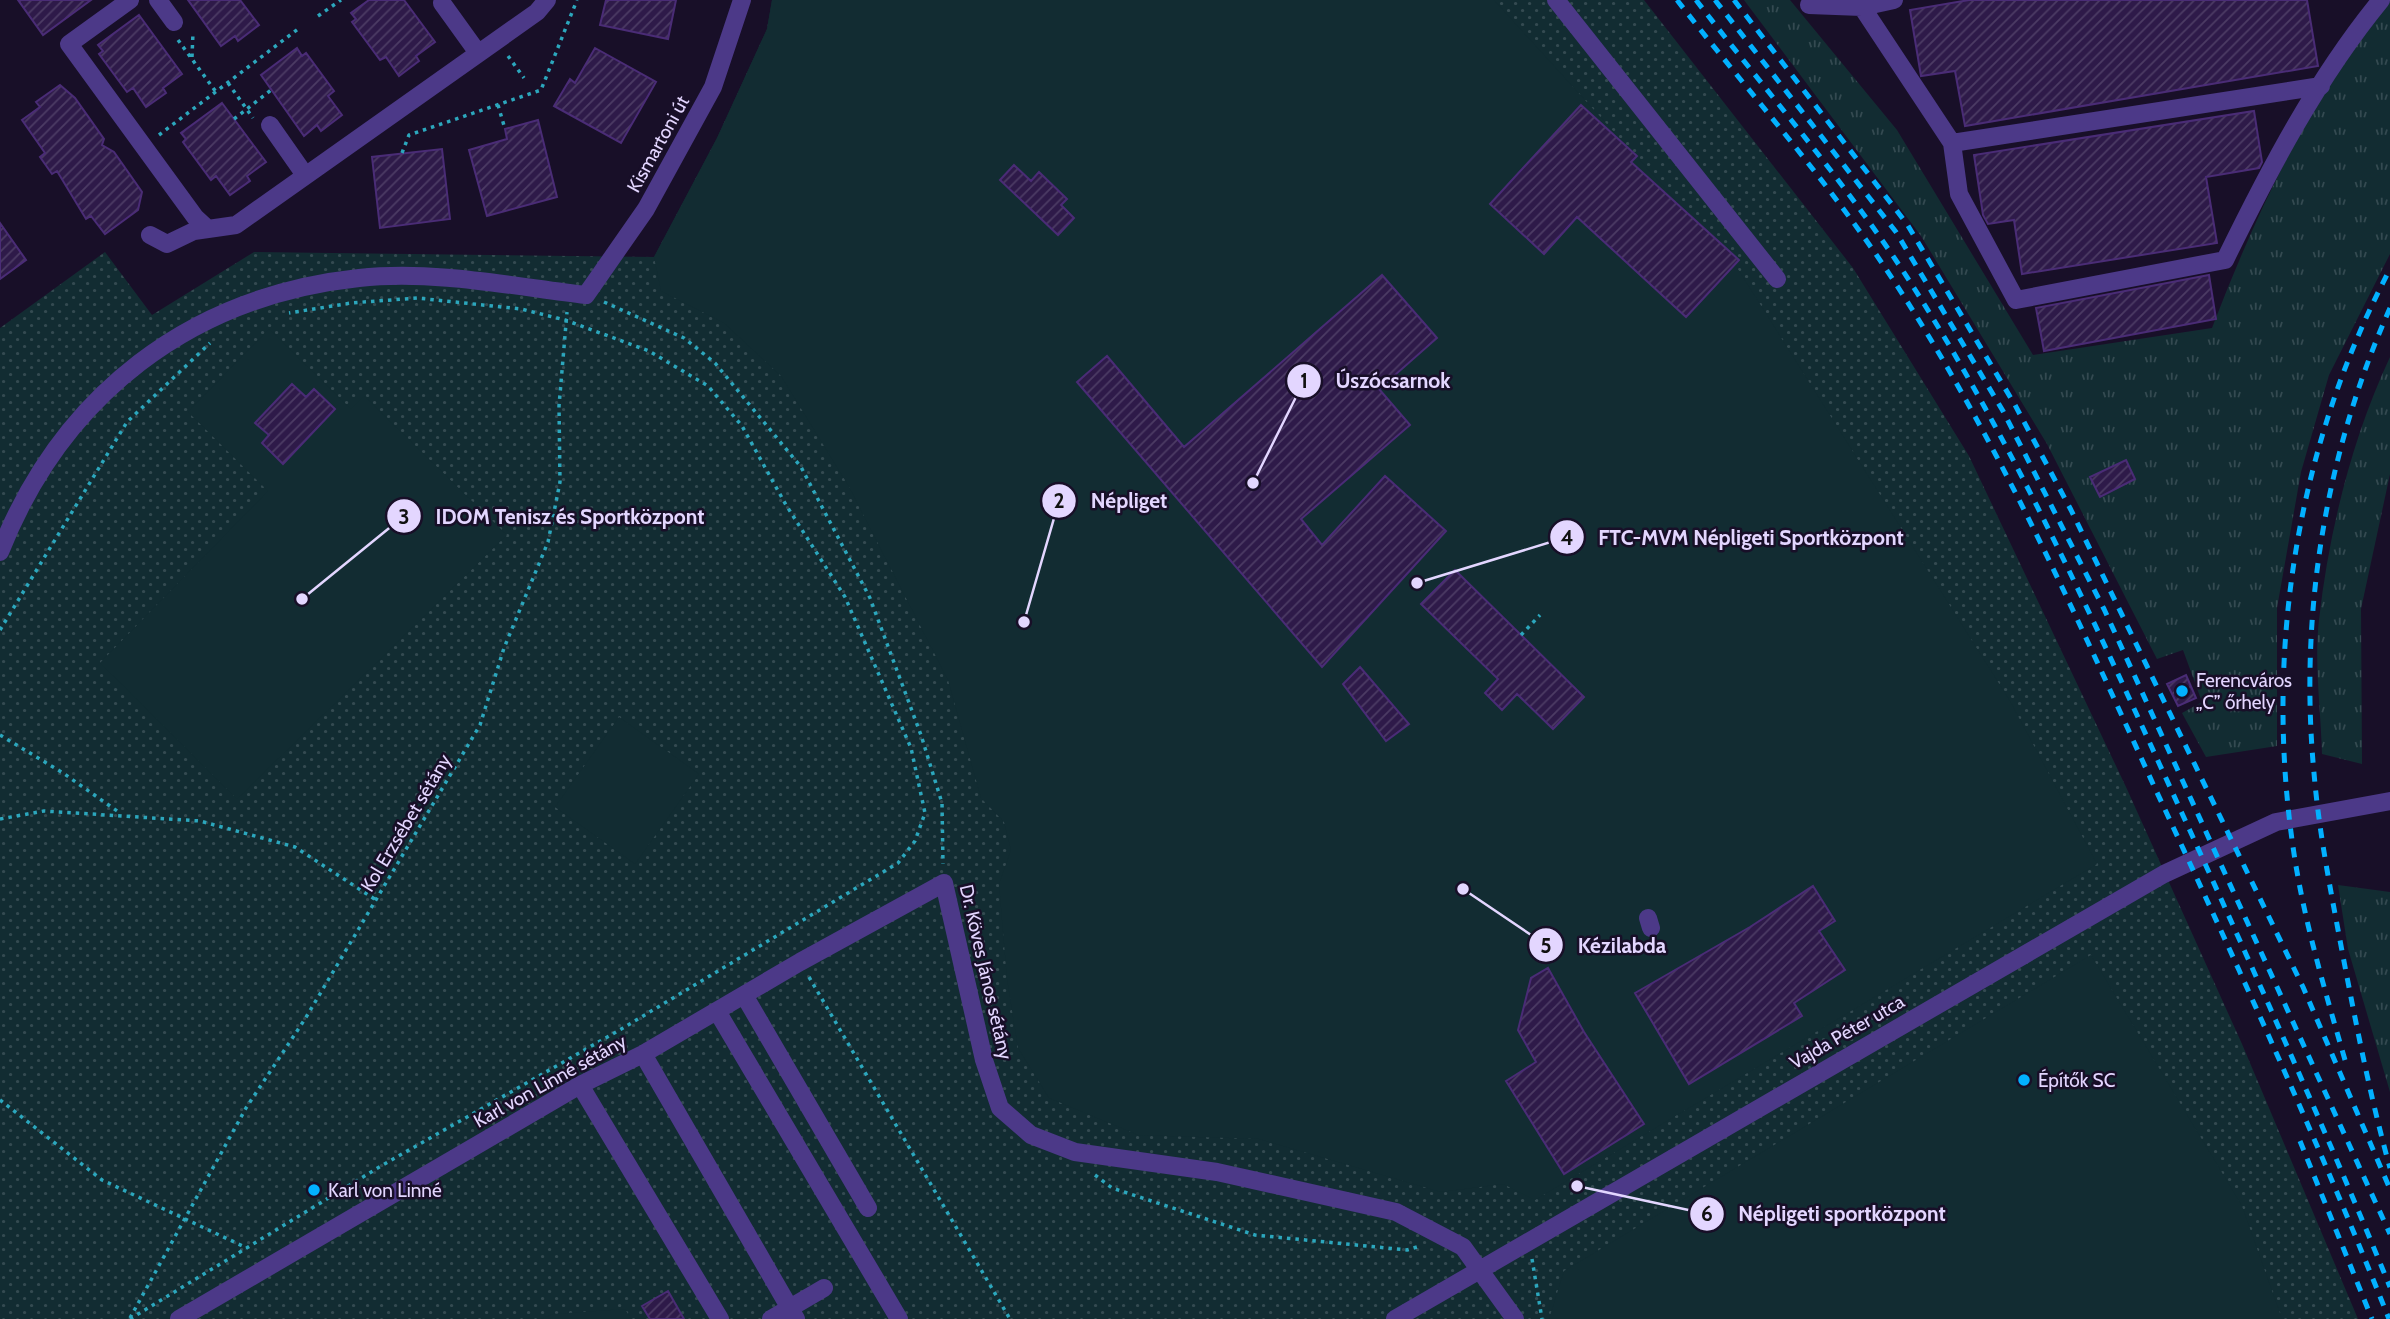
<svg xmlns="http://www.w3.org/2000/svg" width="2390" height="1319" font-family="Cabin,sans-serif">
<style>
.grass{fill:url(#grass-tufts)}
.park{fill:url(#park-dots)}
.pitch{fill:#122c32}
.building{fill:url(#building-hatch);stroke:#4a2c76;stroke-width:2}
.lines{fill:none;stroke-linecap:round;stroke-linejoin:round}
.path{stroke:#2ca7bd;stroke-width:3.5;stroke-dasharray:3.5 5;stroke-linecap:butt}
.minor{stroke:#4c3988;stroke-width:18}
.rail{stroke:#02b1ff;stroke-width:5;stroke-dasharray:10 9;stroke-linecap:butt}
.poi-dot{fill:#02b1ff;stroke:#180f28;stroke-width:2.5}
.labels{text-anchor:middle;dominant-baseline:central;stroke-width:5;stroke-linejoin:round;paint-order:stroke}
.street-label{font-size:19px;fill:#e3d6ff;stroke:#180f28}
.poi-label{font-size:19px;fill:#e3d6ff;stroke:#180f28;text-anchor:start}
.leader{fill:none;stroke:#e3d6ff;stroke-width:2.5}
.callout-dot{fill:#e3d6ff;stroke:#180f28;stroke-width:2.5}
.mark-label{font-size:21px;text-anchor:middle;font-weight:bold;fill:#111}
.callout-label{font-size:21px;text-anchor:middle;font-weight:bold;fill:#e3d6ff;stroke:#180f28;stroke-width:5;stroke-linejoin:round;paint-order:stroke}
</style>
<defs>
<pattern id="grass-tufts" width="24" height="20" patternUnits="userSpaceOnUse" patternTransform="scale(1.75)"><rect width="24" height="20" fill="#122c32"/><path d="M3 7l-1-3M5 7V3M7 7l1-3M15 17l-1-3M17 17v-4M19 17l1-3" fill="none" stroke="#344a51"/></pattern>
<pattern id="park-dots" width="8" height="8" patternUnits="userSpaceOnUse" patternTransform="scale(1.75)"><rect width="8" height="8" fill="#122c32"/><path d="M2 2h.1M6 6h.1" fill="none" stroke="#344a51" stroke-width="1.8" stroke-linecap="round"/></pattern>
<pattern id="building-hatch" width="6" height="6" patternUnits="userSpaceOnUse" patternTransform="scale(1.75)"><rect width="6" height="6" fill="#2e1a49"/><path d="M-1 1l2-2M0 6l6-6M5 7l2-2" fill="none" stroke="#4c3b64"/></pattern>
</defs>
<rect width="100%" height="100%" fill="#180f28"/>
<path class="grass" d="M1744 0H1790L1897 130 2033 355 2212 328C2257 211 2310 97 2390 0V254L2329 375 2301 472 2277 608V746L2206 757 2182 713 2202 702 2183 650 2157 659 2047 444 1921 236Z
M2390 357V474L2361 609 2362 764 2322 754C2321 711 2314 663 2319 620 2329 531 2352 438 2390 357Z
M2338 885 2390 892V1092L2348 949Z"/>
<path class="park" d="M772 0H1644L1853 268 1969 456 2126 787 2242 1044 2358 1319H0V328L105 252 152 315 254 252 654 257 717 138 767 29Z"/>
<path class="pitch" d="M772 0H1494L1736 266 2010 701 2097 864 1535 1200 1503 1184 1441 1192 1259 1139 1138 1135 1049 1098 1018 1048 1007 979 999 884 1011 850 1004 822 981 798 948 680 848 485 781 376 724 323 661 291 654 257 717 138 767 29Z
M269 329 351 409 364 396 507 535 237 799 100 663 268 491 188 412Z
M619 717 699 774 635 864 555 807Z
M2091 955 2242 1206 2282 1319H1549L1564 1271Z
M625 1309 631 1319H541L553 1314Z"/>
<path class="building" d="M18 0H91L43 35Z
M188 0H240L259 25 238 41 235 36 221 46Z
M369 0H404L435 42 416 56 419 61 399 76 386 57 380 60 352 22 356 19 351 13Z
M606 0H676L668 39 600 25Z
M1969 0H2307L2318 66 1965 126 1955 71 1921 76 1910 10Z
M139 15 182 74 163 88 166 93 146 107 133 88 127 92 99 54 103 51 98 45Z
M297 48 302 56 306 53 334 91 328 96 342 115 321 131 317 125 304 136 261 75Z
M595 48 656 82 621 143 554 106 570 79 575 83Z
M60 85 75 98 104 139 102 145 114 152 142 192 138 210 105 234 91 216 86 219 57 171 52 174 40 157 45 153 22 120 40 107 36 102Z
M222 103 266 162 247 176 250 181 230 195 216 176 211 180 183 142 186 139 181 133Z
M1581 105 1637 156 1631 162 1739 260 1686 317 1577 217 1544 254 1490 204Z
M2254 111 2262 162 2259 168 2206 177 2217 243 2022 274 2014 220 1988 224 1983 215 1974 155Z
M538 120 557 197 487 216 469 150 507 139 505 129Z
M442 149 450 219 380 228 372 157Z
M1014 165 1031 181 1039 172 1067 199 1061 205 1074 218 1058 235 1000 180Z
M0 223 26 260 0 279Z
M1382 275 1437 338 1379 389 1410 425 1301 519 1322 545 1385 476 1446 531 1322 667 1077 382 1107 356 1184 447Z
M2209 275 2216 319 2044 351 2036 308Z
M292 384 306 397 314 389 335 409 283 464 262 443 269 435 255 423Z
M2126 460 2135 479 2100 497 2090 477Z
M1455 570 1584 697 1553 729 1517 694 1502 710 1485 693 1498 679 1421 604Z
M1360 667 1409 724 1386 741 1343 684Z
M2186 675 2196 698 2178 706 2167 684Z
M1813 886 1835 921 1819 931 1845 970 1794 1003 1802 1016 1689 1084 1635 993 1750 927Z
M1548 968 1584 1032 1644 1124 1564 1174 1506 1081 1536 1062 1518 1030 1531 978Z
M668 1291 684 1319H650L642 1306Z"/>
<g class="lines">
<path class="path" d="M318 16 341 0
M178 40 216 92
M508 56 524 78
M192 57 193 32
M228 83 253 118
M498 105 505 129
M234 119 271 90
M159 135 298 29
M402 153 409 135 541 90 577 0
M604 302 684 338 715 363 801 467 870 598 921 735 942 803 943 864
M0 630 127 422 210 343
M1521 635 1540 615
M0 735 63 773 120 813
M0 819 44 811 200 821 295 847 376 900
M809 977 1010 1319
M0 1100 102 1180 247 1248
M1095 1175 1112 1188 1255 1235 1407 1250 1420 1246
M1532 1259 1542 1319
M130 1318 246 1108 305 1019 480 725 504 648 548 542 560 482 559 406 567 312
M130 1319 381 1166 623 1028 898 863 915 841 925 813 911 748 845 597 786 505 742 426 708 386 649 351 565 320 521 309 417 298 351 303 289 313"/>
<path class="minor" d="M130 0 69 44 195 217 208 229 236 225 537 12 547 0
M158 0 174 22
M1556 0 1777 279
M442 3 478 53
M1809 5 1862 7 1894 0
M1862 7 1952 143 1959 194 2016 300 2225 260C2269 170 2317 78 2381 0
M270 125 305 175
M1952 143 2321 86
M150 235 167 244 194 231 208 229
M0 552C62 395 190 296 359 278 434 270 511 286 586 295L646 209 713 87 742 0
M1648 918 1651 928
M744 995 868 1208
M717 1011 899 1319
M643 1054 796 1319
M580 1085 720 1319
M179 1319 580 1085 643 1054 800 962 944 883 984 1060 1000 1108 1031 1135 1075 1152 1217 1172 1396 1212 1463 1247 1515 1319
M771 1319 824 1288
M1395 1319 2164 874 2276 822 2390 801"/>
<path class="rail" d="M1677 0C1746 89 1823 175 1886 269 1994 431 2073 609 2154 786 2236 962 2317 1138 2389 1319
M1696 0C1769 95 1850 187 1914 288 2012 442 2088 608 2164 774 2242 944 2319 1114 2390 1287
M1715 0 1896 232 2003 411 2104 609 2390 1234
M1734 0 1907 224 2015 405 2071 510 2303 987 2390 1189
M2390 308C2325 454 2299 615 2314 773 2319 833 2331 892 2342 951 2356 1024 2370 1096 2390 1168
M2345 1060C2326 994 2306 928 2295 860 2263 659 2295 449 2390 269
M2300 1141 2372 1319"/>
</g>
<g class="poi-dot">
<circle cx="2182" cy="691" r="7"/>
<circle cx="2024" cy="1080" r="7"/>
<circle cx="314" cy="1190" r="7"/>
</g>
<g class="labels">
<g class="street-label">
<text transform="translate(658 144) rotate(-61)">Kismartoni út</text>
<text transform="translate(406 823) rotate(-59)">Kol Erzsébet sétány</text>
<text transform="translate(986 972) rotate(77)">Dr. Köves János sétány</text>
<text transform="translate(1847 1032) rotate(-30)">Vajda Péter utca</text>
<text transform="translate(550 1081) rotate(-29)">Karl von Linné sétány</text>
</g>
<g class="poi-label">
<text x="2196" y="680">Ferencváros<tspan x="2196" dy="22">„C” őrhely</tspan></text>
<text x="2038" y="1080">Építők SC</text>
<text x="328" y="1190">Karl von Linné</text>
</g>
</g>
<path class="leader" d="M1253 483L1304 381M1024 622L1059 501M302 599L404 516M1417 583L1567 537M1463 889L1546 945M1577 1186L1707 1214"/>
<g class="callout-dot">
<circle cx="1253" cy="483" r="7"/>
<circle cx="1024" cy="622" r="7"/>
<circle cx="302" cy="599" r="7"/>
<circle cx="1417" cy="583" r="7"/>
<circle cx="1463" cy="889" r="7"/>
<circle cx="1577" cy="1186" r="7"/>
<circle cx="1304" cy="381" r="18"/>
<circle cx="1059" cy="501" r="18"/>
<circle cx="404" cy="516" r="18"/>
<circle cx="1567" cy="537" r="18"/>
<circle cx="1546" cy="945" r="18"/>
<circle cx="1707" cy="1214" r="18"/>
</g>
<g class="mark-label">
<text x="1304" y="388">1</text>
<text x="1059" y="508">2</text>
<text x="404" y="524">3</text>
<text x="1567" y="545">4</text>
<text x="1546" y="953">5</text>
<text x="1707" y="1221">6</text>
</g>
<g class="callout-label">
<text x="1393" y="388">Úszócsarnok</text>
<text x="1129" y="508">Népliget</text>
<text x="570" y="524">IDOM Tenisz és Sportközpont</text>
<text x="1751" y="545">FTC-MVM Népligeti Sportközpont</text>
<text x="1622" y="953">Kézilabda</text>
<text x="1842" y="1221">Népligeti sportközpont</text>
</g>
</svg>
